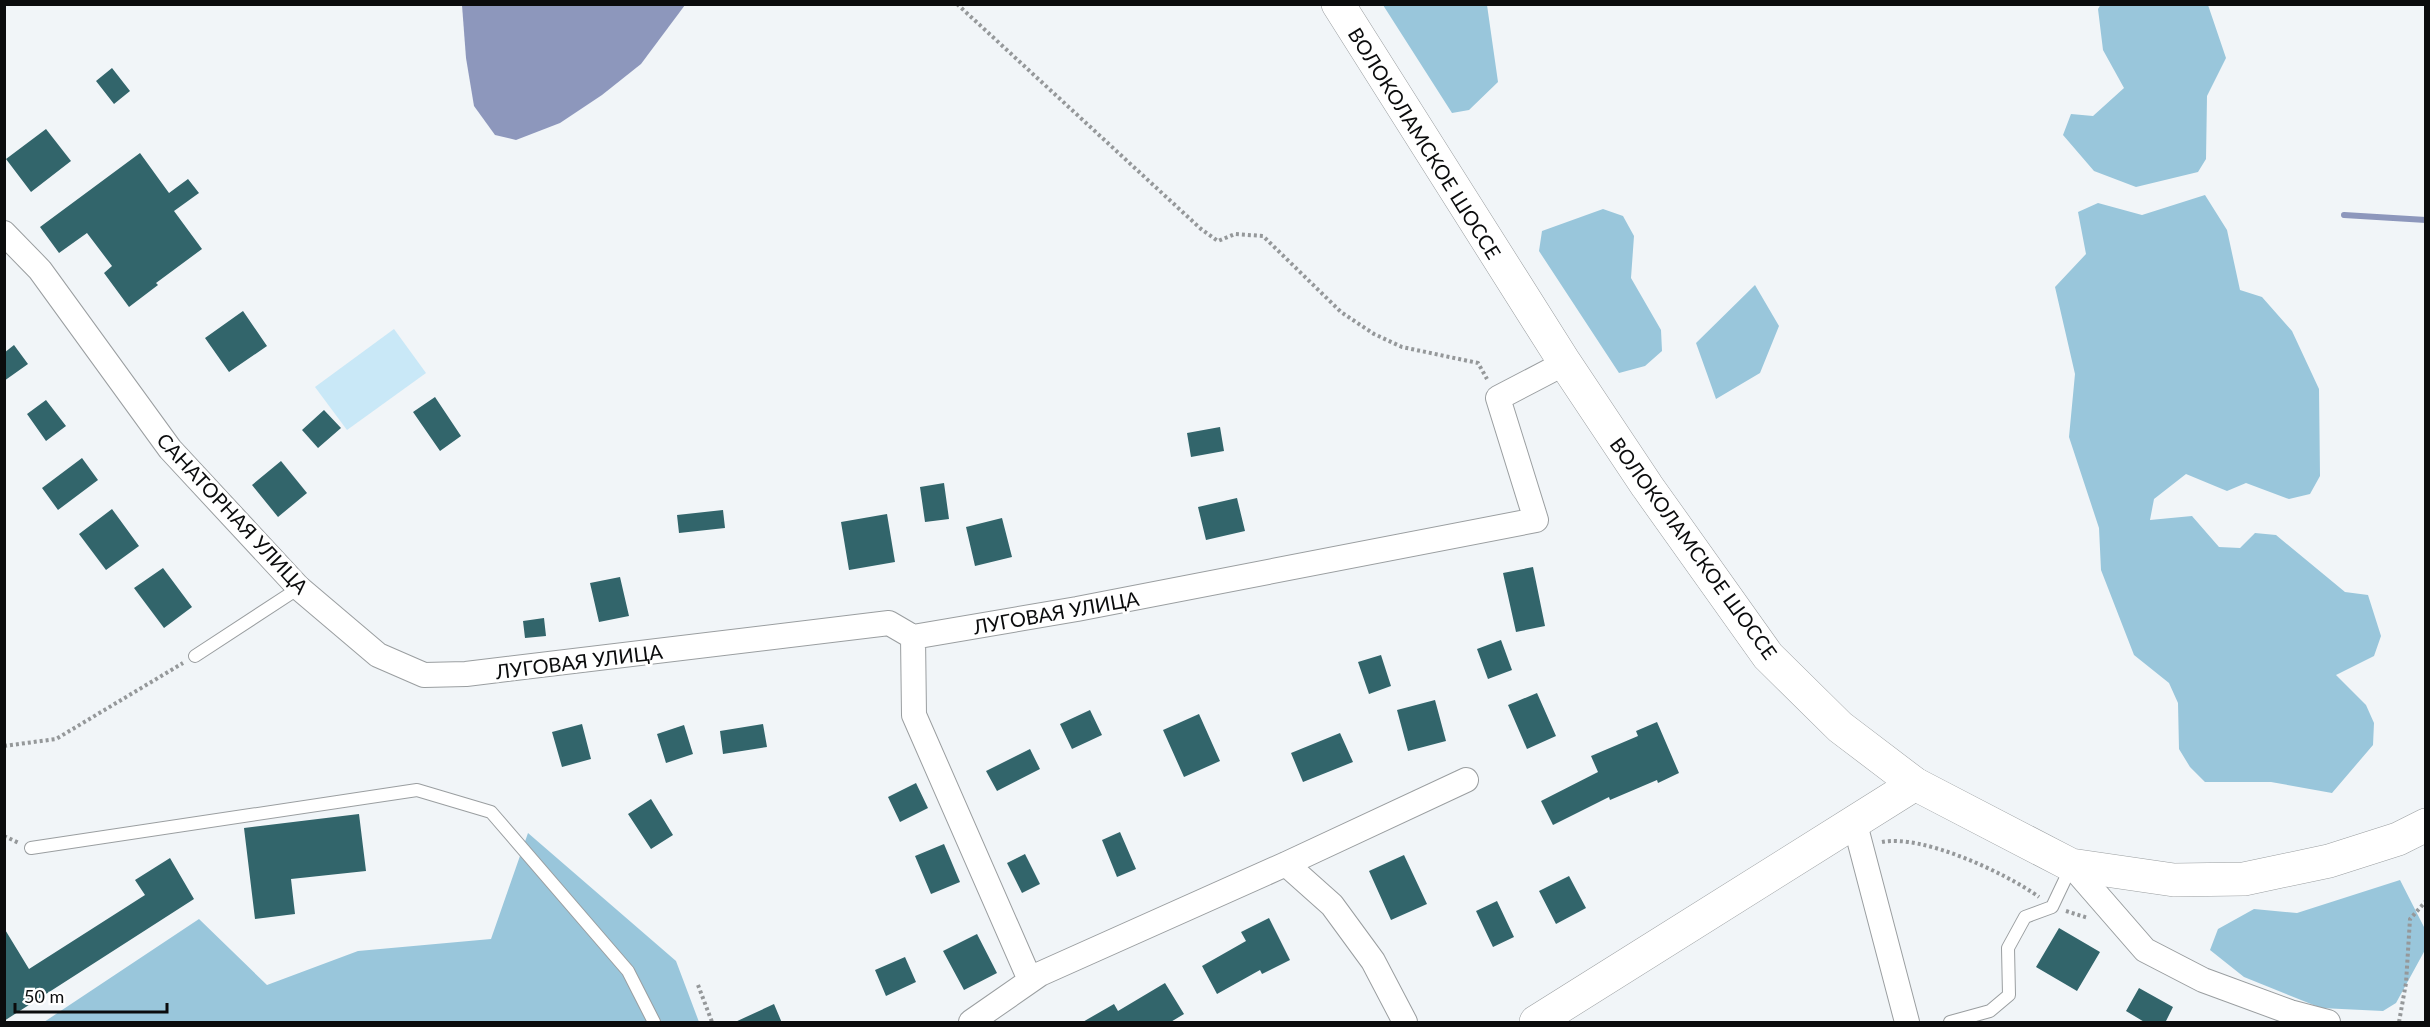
<svg xmlns="http://www.w3.org/2000/svg" width="2430" height="1027" font-family="Lato,sans-serif">
<style>
.green{fill:#c9e8f7}
.forest{fill:#99c6db}
.water{fill:#8d97bc}
.lines{fill:none;stroke-linecap:round;stroke-linejoin:round}
.stream{stroke:#8d97bc;stroke-width:6}
.building{fill:#32656b}
.service-casing{stroke:#9a9ea0;stroke-width:14}
.minor-casing{stroke:#9a9ea0;stroke-width:26}
.secondary-casing{stroke:#9a9ea0;stroke-width:34}
.primary-casing{stroke:#9a9ea0;stroke-width:34}
.path{stroke:#95989a;stroke-width:4;stroke-dasharray:3 3;stroke-linecap:butt}
.service{stroke:#fff;stroke-width:12}
.minor{stroke:#fff;stroke-width:24}
.secondary{stroke:#fff;stroke-width:33}
.primary{stroke:#fff;stroke-width:33}
.labels{text-anchor:middle;dominant-baseline:central;stroke-width:6;stroke-linejoin:round;paint-order:stroke}
.street-label{font-size:20px;fill:#0b0c0d;stroke:#fff}
</style>
<rect width="100%" height="100%" fill="#f1f5f8"/>
<path class="green" d="M394 329 426 373 347 430 315 387Z"/>
<path class="forest" d="M2101 4 2208 5 2226 58 2207 96 2206 159 2198 172 2136 187 2094 171 2063 135 2071 114 2093 116 2124 88 2103 50 2098 9Z
M1383 5H1487L1498 82 1469 110 1452 113Z
M2205 195 2227 230 2240 290 2262 297 2292 331 2319 389 2320 476 2310 494 2289 499 2246 483 2227 491 2186 474 2154 499 2150 520 2192 516 2219 547 2240 548 2255 533 2276 535 2345 592 2368 595 2381 636 2374 656 2336 675 2366 705 2374 723 2373 745 2332 793 2271 782H2205L2190 767 2179 749 2178 703 2169 683 2134 655 2101 570 2099 528 2069 437 2075 374 2055 287 2086 254 2078 212 2098 203 2142 215Z
M1603 209 1623 216 1634 236 1631 278 1661 330 1662 351 1645 366 1619 373 1539 251 1542 231Z
M1755 285 1779 326 1760 373 1716 399 1696 343Z
M528 833 676 961 699 1022H44L199 919 267 985 358 951 491 939Z
M2400 880 2424 927 2425 950 2396 1003 2383 1011 2321 1008 2244 977 2210 950 2218 929 2254 909 2297 913Z"/>
<path class="water" d="M462 5V4L685 5 641 64 602 95 560 123 516 140 495 135 474 106 466 58Z"/>
<g class="lines">
<path class="stream" d="M2344 215 2426 220"/>
</g>
<path class="building" d="M112 68 130 91 114 104 96 81Z
M46 129 71 161 31 192 6 159Z
M140 153 169 193 188 179 199 193 174 211 202 249 156 283 158 285 129 307 104 273 112 266 87 233 59 253 40 227Z
M243 311 267 346 229 372 205 338Z
M14 345 28 364 4 381V353Z
M435 397 461 436 440 451 413 412Z
M46 400 66 426 46 441 27 414Z
M324 410 341 428 318 448 302 430Z
M1220 427 1224 451 1191 457 1187 433Z
M82 458 98 480 58 510 42 488Z
M281 461 307 493 278 517 252 485Z
M944 483 949 519 925 522 920 487Z
M1237 498 1245 531 1206 540 1198 507Z
M112 509 139 546 106 570 79 534Z
M723 510 725 528 679 533 677 515Z
M887 514 895 562 849 570 841 522Z
M1002 518 1012 557 975 566 966 527Z
M1533 567 1545 626 1516 632 1503 573Z
M163 568 192 607 164 628 134 588Z
M620 577 629 616 599 622 590 583Z
M544 618 546 636 525 638 523 621Z
M1501 640 1512 670 1488 679 1477 649Z
M1381 655 1391 686 1369 694 1358 662Z
M1537 693 1556 736 1527 749 1508 705Z
M1435 700 1446 741 1408 751 1397 710Z
M1090 710 1102 735 1072 749 1060 724Z
M1199 714 1220 761 1184 777 1163 730Z
M1657 722 1679 773 1658 783 1657 780 1610 800 1609 797 1553 825 1541 801 1598 772 1591 756 1638 736 1636 731Z
M582 724 591 759 562 767 552 732Z
M763 724 767 747 723 754 720 731Z
M684 725 693 754 666 763 657 734Z
M1340 733 1353 762 1303 782 1291 753Z
M1030 749 1040 769 997 791 986 771Z
M916 783 928 808 900 822 888 797Z
M651 799 673 835 651 849 628 814Z
M359 814 366 871 291 879 295 914 255 919 244 828Z
M1120 832 1136 869 1117 877 1102 840Z
M944 844 960 882 931 894 915 856Z
M1025 854 1040 884 1022 893 1007 863Z
M1404 855 1427 904 1391 920 1369 871Z
M170 858 194 899 4 1021V928L29 969 145 895 135 880Z
M1569 876 1586 908 1556 924 1539 891Z
M1497 901 1514 937 1493 947 1476 911Z
M1269 918 1290 960 1262 974 1260 970 1217 994 1202 966 1246 941 1241 932Z
M2059 928 2100 952 2077 991 2036 967Z
M977 934 997 973 964 990 943 951Z
M905 957 916 982 886 996 875 970Z
M1165 983 1184 1014 1169 1023H1081L1114 1004 1118 1011Z
M2139 988 2173 1007 2165 1023H2146L2126 1011Z
M774 1004 782 1023H733Z"/>
<g class="lines">
<defs>
<path id="service" d="M195 656 299 588
M31 848 417 790 491 812 628 971 654 1022
M1950 1022 1990 1011 2009 995 2008 948 2025 917 2052 907 2071 867"/>
<path id="minor" d="M4 233 40 270 170 449 299 588 378 655 424 675 466 674 889 623 913 637 1077 609 1536 520 1498 398 1565 363
M913 637 914 715 1030 980
M1855 824 1907 1022
M1286 864 1332 905 1373 961 1405 1022
M2071 865 2145 950 2203 980 2290 1012 2328 1022
M971 1022 1040 974 1286 864 1466 780"/>
<path id="secondary" d="M1536 1022 1915 784"/>
<path id="primary" d="M1338 4 1565 363 1647 486 1768 656 1840 727 1915 784 2071 865 2174 880 2244 879 2329 861 2398 839 2426 825"/>
</defs>
<use href="#service" class="service-casing"/>
<use href="#minor" class="minor-casing"/>
<use href="#secondary" class="secondary-casing"/>
<use href="#primary" class="primary-casing"/>
<path class="path" d="M957 4 1201 229 1218 241 1235 234 1263 236 1341 312 1374 334 1402 347 1478 363 1487 379
M4 746 56 739 183 663
M4 836 19 843
M1882 842C1922 834 2006 873 2039 897
M2066 911 2088 918
M698 985 712 1022
M2399 1022 2406 983 2410 919 2426 901"/>
<use href="#service" class="service"/>
<use href="#minor" class="minor"/>
<use href="#secondary" class="secondary"/>
<use href="#primary" class="primary"/>
</g>
<g class="labels">
<g class="street-label">
<text transform="translate(1425 143) rotate(58)">ВОЛОКОЛАМСКОЕ ШОССЕ</text>
<text transform="translate(233 513) rotate(47)">САНАТОРНАЯ УЛИЦА</text>
<text transform="translate(1694 548) rotate(54)">ВОЛОКОЛАМСКОЕ ШОССЕ</text>
<text transform="translate(1056 612) rotate(-10)">ЛУГОВАЯ УЛИЦА</text>
<text transform="translate(579 661) rotate(-7)">ЛУГОВАЯ УЛИЦА</text>
</g>
</g>
<rect width="2430" height="1027" fill="none" stroke="#0b0c0d" stroke-width="12"/>
<path d="M15 1003v9h152v-9" fill="none" stroke="#0b0c0d" stroke-width="3"/>
<text x="24" y="1003" font-size="18" fill="#0b0c0d" stroke="#ffffff" stroke-width="4.5" paint-order="stroke">50 m</text>
</svg>
